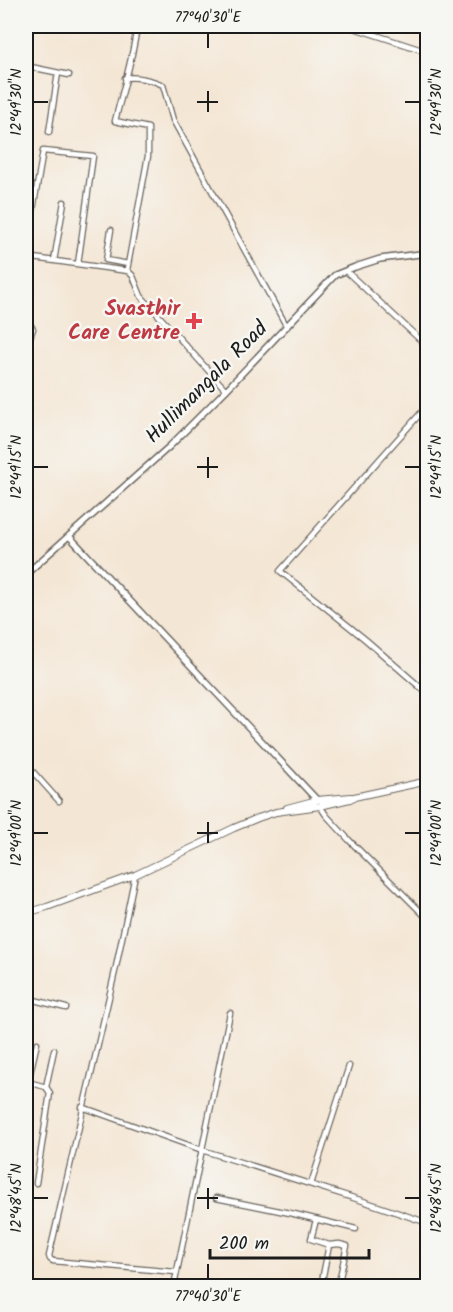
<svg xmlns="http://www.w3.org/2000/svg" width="453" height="1312" font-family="Kalam,sans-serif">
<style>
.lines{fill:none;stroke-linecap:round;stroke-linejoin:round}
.minor-casing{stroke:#68635c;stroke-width:7}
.tertiary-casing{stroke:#68635c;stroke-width:8}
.secondary-casing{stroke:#68635c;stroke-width:8}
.minor{stroke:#fff;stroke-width:4.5}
.tertiary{stroke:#fff;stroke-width:5}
.secondary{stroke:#fff;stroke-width:6}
.ticks{fill:none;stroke:#1c1c1c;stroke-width:2}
.health-dot{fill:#e0444e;stroke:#f6f6f2;stroke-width:2}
.labels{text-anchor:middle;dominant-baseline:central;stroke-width:5;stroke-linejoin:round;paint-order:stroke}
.health-label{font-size:21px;font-weight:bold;fill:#be3a42;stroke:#f6f6f2;text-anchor:end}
.street-label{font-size:21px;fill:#1c1c1c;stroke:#f6f6f2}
.neatline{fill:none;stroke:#1c1c1c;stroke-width:2}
.ticks-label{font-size:15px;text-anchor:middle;fill:#1c1c1c}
</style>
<rect width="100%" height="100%" fill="#f6f6f2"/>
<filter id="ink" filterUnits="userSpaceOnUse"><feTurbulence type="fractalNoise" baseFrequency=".0167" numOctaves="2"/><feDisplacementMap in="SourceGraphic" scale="12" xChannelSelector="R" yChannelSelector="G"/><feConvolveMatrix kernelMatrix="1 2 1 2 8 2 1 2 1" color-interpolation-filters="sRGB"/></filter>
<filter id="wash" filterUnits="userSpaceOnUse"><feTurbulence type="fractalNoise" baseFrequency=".008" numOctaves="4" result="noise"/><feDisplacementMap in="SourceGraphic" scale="24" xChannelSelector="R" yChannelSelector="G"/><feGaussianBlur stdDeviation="1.35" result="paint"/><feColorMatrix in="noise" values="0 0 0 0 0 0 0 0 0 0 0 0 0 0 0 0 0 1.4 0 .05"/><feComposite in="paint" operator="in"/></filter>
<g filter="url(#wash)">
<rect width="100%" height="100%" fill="#f4e6d4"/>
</g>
<g filter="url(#ink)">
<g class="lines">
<defs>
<path id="minor" d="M348 26 428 52
M426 26H428
M47 27V26
M26 66 69 75
M125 78C136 76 153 80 163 85L173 120 287 327
M26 104 30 67
M49 132 58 73
M111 230 106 260 128 264
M26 251 43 151 93 156 78 264
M26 257 128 271 133 276 141 296 226 390
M54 261 64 202
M127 270 148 156V128L115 121C123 89 133 58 137 26
M346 271 428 347
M26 322 30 324 33 329 26 347
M428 405 280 571 366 640 428 694
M26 764 59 801
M320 806 326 815 349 840 428 919
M135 875 116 967 49 1256 50 1259 53 1261 176 1272
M26 998 66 1008
M46 1087 54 1050
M26 1100 28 1082
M82 1107 202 1150 360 1200 428 1223
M36 1183 50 1093 46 1087 28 1082 37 1043
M311 1184 349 1066
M216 1198 290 1213 356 1229
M316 1220 311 1239 329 1245
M174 1286 230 1013
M321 1286 329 1245 339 1244 347 1246 338 1286"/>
<path id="tertiary" d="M69 536 317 800
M26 574 170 446 226 390 335 275 355 267 380 259 428 253"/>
<path id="secondary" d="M287 808 317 800 351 797
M26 913 47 907 135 875 234 828 258 818 276 812 320 806 350 799 354 797 428 781"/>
</defs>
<use href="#minor" class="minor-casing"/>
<use href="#tertiary" class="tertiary-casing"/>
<use href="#secondary" class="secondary-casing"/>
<use href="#minor" class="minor"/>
<use href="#tertiary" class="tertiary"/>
<use href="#secondary" class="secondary"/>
</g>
</g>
<path class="ticks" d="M208 33V48M208 91V112M33 102H48M197 102H218M405 102H420M208 457V478M33 467H48M197 467H218M405 467H420M208 822V843M33 833H48M197 833H218M405 833H420M208 1188V1209M33 1198H48M197 1198H218M405 1198H420M208 1264V1279"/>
<path class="health-dot" d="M191 312h6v6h6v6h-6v6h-6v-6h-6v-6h6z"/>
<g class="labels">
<g class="health-label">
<text x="180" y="309">Svasthir<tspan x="180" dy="24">Care Centre</tspan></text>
</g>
<g class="street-label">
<text transform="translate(207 383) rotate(-45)">Hullimangala Road</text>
</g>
</g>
<rect width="453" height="1312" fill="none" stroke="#f6f6f2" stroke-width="66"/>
<path d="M210 1249v9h159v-9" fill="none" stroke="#1c1c1c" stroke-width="3"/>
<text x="219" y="1249" font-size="18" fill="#1c1c1c" stroke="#f6f6f2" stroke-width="4.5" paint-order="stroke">200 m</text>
<rect x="33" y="33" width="387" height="1246" class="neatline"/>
<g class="ticks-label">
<text x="208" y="22">77°40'30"E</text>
<text transform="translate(16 102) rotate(-90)" y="5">12°49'30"N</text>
<text transform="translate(436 102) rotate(-90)" y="5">12°49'30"N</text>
<text transform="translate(16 467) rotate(-90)" y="5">12°49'15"N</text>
<text transform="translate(436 467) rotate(-90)" y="5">12°49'15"N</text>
<text transform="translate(16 833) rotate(-90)" y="5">12°49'00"N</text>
<text transform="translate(436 833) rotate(-90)" y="5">12°49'00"N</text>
<text transform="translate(16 1198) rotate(-90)" y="5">12°48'45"N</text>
<text transform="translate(436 1198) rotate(-90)" y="5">12°48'45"N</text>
<text x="208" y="1301">77°40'30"E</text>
</g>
</svg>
